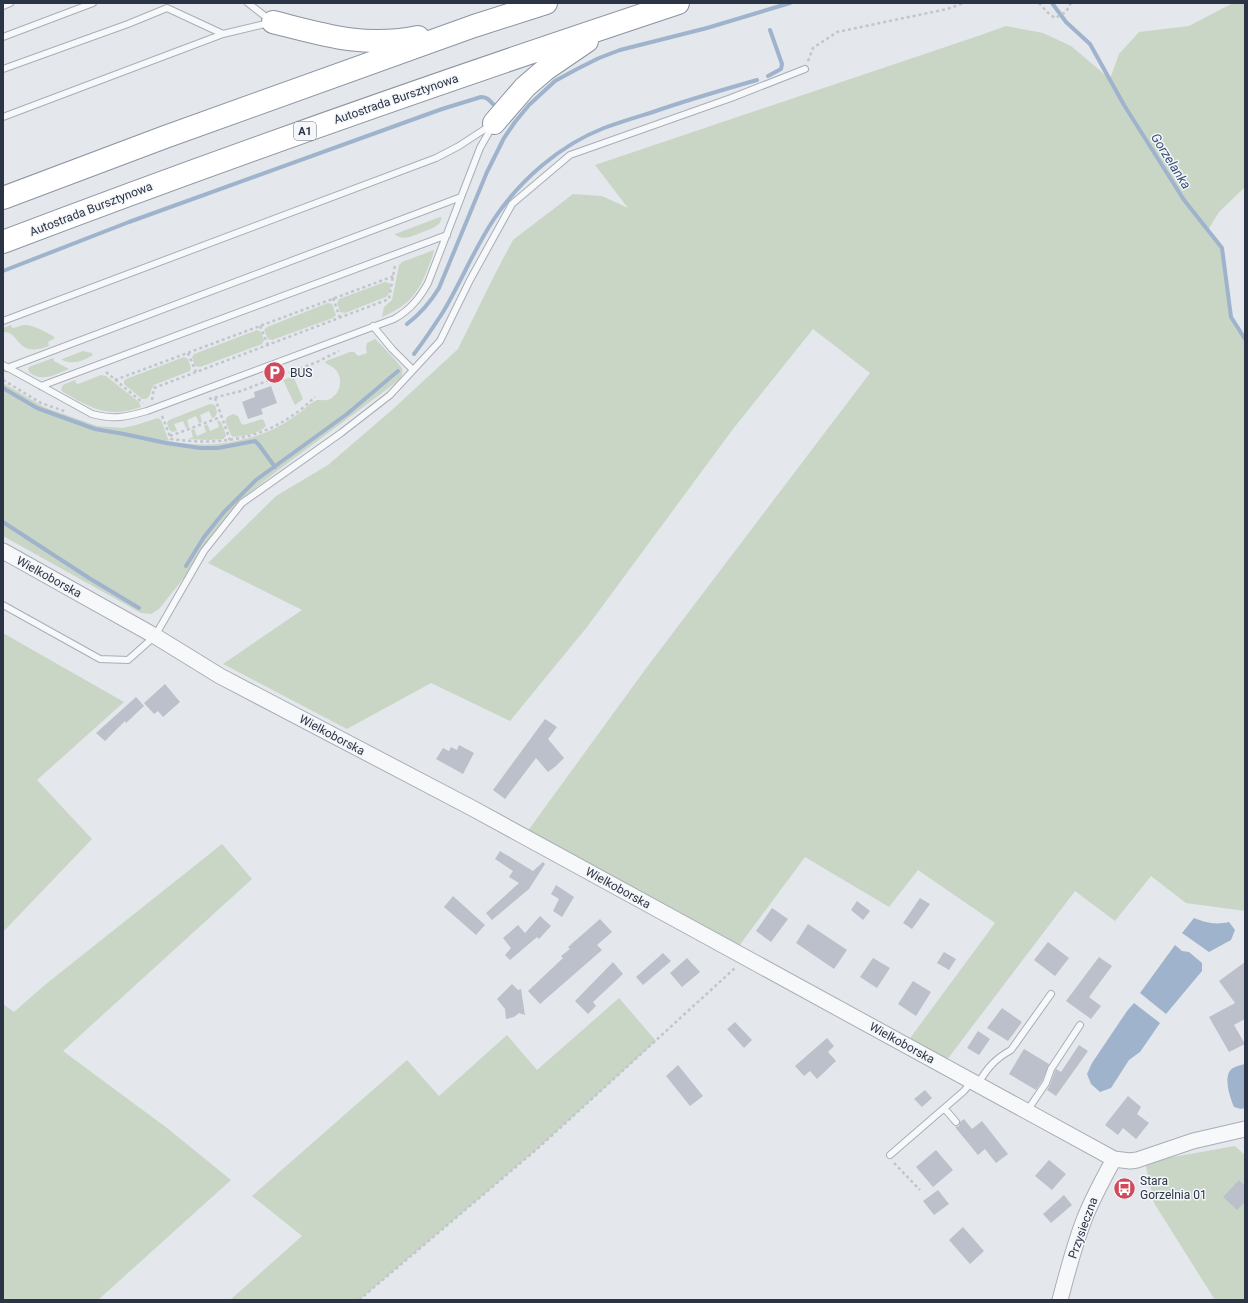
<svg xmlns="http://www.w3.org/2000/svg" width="1248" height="1303" font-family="Roboto,sans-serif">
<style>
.green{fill:#c9d6c5}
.water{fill:#9fb4cc}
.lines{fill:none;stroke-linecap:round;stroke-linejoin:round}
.stream{stroke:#9fb4cc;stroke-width:4}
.building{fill:#bbc0ca}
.service-casing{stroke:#a9aeb7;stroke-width:8}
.tertiary-casing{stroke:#a9aeb7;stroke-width:17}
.motorway-casing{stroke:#8b94a3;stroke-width:24}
.path{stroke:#c2c5cb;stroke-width:2.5;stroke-dasharray:3 3;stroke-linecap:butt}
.service{stroke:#f7f8fa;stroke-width:6}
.tertiary{stroke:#f7f8fa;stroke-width:15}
.motorway{stroke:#fff;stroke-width:22}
.labels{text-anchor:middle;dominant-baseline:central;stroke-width:3;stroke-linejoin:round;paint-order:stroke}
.shield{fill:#f4f6f9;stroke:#676e7b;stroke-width:1}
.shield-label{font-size:11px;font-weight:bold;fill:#2b3445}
.street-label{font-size:12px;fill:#2b3445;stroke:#f4f6f9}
.poi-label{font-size:12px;fill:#2b3445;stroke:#f4f6f9;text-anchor:start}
.water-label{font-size:13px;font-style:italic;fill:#34527a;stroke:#f4f6f9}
</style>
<rect width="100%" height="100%" fill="#e4e7ec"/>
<path class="green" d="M1233 3H1245V187L1219 212 1208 230 1222 248 1231 317 1245 339V911L1186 903 1151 876 1115 921 1075 891 943 1065 905 1045 995 923 918 870 889 907 805 857 739 946 527 832 647 667 870 373 813 329 733 429 587 627 510 721 431 683 347 729 223 664 302 610 208 563 276 496 328 465 393 409 458 349 494 276 513 240 573 194 602 196 628 208 595 165 978 36 1006 26 1043 33 1071 46 1110 79 1119 54 1139 32 1189 26Z
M440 217 442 218 439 224 433 228 410 237 402 238 395 235V234Z
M434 250C433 256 430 263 428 268 418 294 408 306 382 317L384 307 392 300 399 265 402 262Z
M385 282 389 283C392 287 390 294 386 297L345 313 340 312 337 303 339 299Z
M328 303 332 304 336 315 333 318 272 340 268 339 264 330 267 327Z
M11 325 12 328C17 328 20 325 25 325 34 325 45 332 53 336L55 338 48 342 49 346C15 359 21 331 3 332V328Z
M257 330 261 332 264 340 262 344 200 367 195 366 192 357 194 354Z
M375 339C378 341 400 365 402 368 403 372 402 374 401 378L382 393 277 471 253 490 237 505 214 533 203 547 187 574 159 609 151 614 141 613 3 536V383L44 407 97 426 123 428 136 425 158 418 161 420 169 441C192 445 214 446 236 441 257 437 278 429 295 416 302 412 308 404 315 401 318 399 323 401 327 400 340 396 344 380 336 370 333 367 329 365 325 363L326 361 350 352H354L358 356 367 353 366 347 367 343Z
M83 351 92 353 93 355C84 361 72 365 62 360V359Z
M184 357 188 359 191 368 190 371 154 385C150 389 152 396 146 399H142L124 384V381L126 379Z
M53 358 54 361 69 369C56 374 42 383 29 372L28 369 29 367Z
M101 375 106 376 139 402 141 407C108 419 91 408 63 392L61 389 63 385 75 380 76 383 78 384Z
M293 376 303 399 295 405 283 380Z
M210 404 215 405 217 412 215 417 212 418 209 411 200 415 202 422 199 423 196 416 187 420 189 427 186 428 183 421 174 424 177 431 172 432 169 429 167 423 169 420Z
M233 414 238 416 241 423 243 425 262 419 264 421 266 426C259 434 243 436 233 437L231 435 225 421 227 417Z
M217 421H220L222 424 226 435 224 439 208 440 188 439 193 437 191 430 194 429 197 436 206 432 204 426 207 424 210 431 219 427Z
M3 633 124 702 37 780 92 839 3 932Z
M222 844 252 879 63 1051 167 1128 231 1180 98 1300H3V1004L14 1012 46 984Z
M619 998 656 1041 537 1149 359 1300H230L302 1236 252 1196 407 1060 439 1096 507 1035 537 1070Z
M1235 1146 1245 1155V1300H1215L1154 1203 1145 1162Z"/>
<path class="water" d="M1194 918C1207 923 1215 925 1229 922L1235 930 1231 940 1209 952 1182 933Z
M1175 945 1182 951 1189 952 1202 963V971L1166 1014 1140 993Z
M1134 1003 1160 1023 1140 1052 1129 1060 1111 1088 1100 1092 1091 1084 1087 1074 1092 1063 1127 1011Z
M1245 1064V1108L1241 1109 1234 1107C1230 1098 1222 1074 1233 1068 1236 1066 1241 1065 1245 1064Z"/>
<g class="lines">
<path class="stream" d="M1052 3 1066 22 1090 44 1124 105 1184 200 1222 248 1231 317 1245 339
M768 76 781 69 782 64 770 30
M3 271 129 222 442 109 481 97C487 97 489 100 493 104
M407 324C420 314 430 303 439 288L487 172 504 138 515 122 529 105 555 81 577 69 599 58 620 50 707 28 790 3
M414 354C424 341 434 326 443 312 461 282 474 249 494 219 520 180 560 145 604 128 620 122 637 117 653 112 687 100 722 90 757 80
M3 388 37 408 95 429 124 434 166 443 200 448H218L255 441 259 445 275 467
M3 522 89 578 139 608
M186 566 204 537 224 512 256 480 347 414 398 371"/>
</g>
<path class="building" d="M271 386 277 403 261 409 263 414 248 419 242 402 255 397 254 392Z
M165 684 180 702 163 717 158 711 154 714 144 703Z
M136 697 144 706 126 723 125 721 105 741 96 733Z
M545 719 557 727 548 739 564 758 556 766 548 772 536 758 505 799 493 790Z
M459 745 474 753 463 774 436 759 443 748 449 751 451 747 457 750Z
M500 851 533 871 543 862 545 864 529 889 492 920 486 913 519 883 509 877 513 871 495 859Z
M556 885 574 897 562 917 553 911 559 899 551 894Z
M453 896 485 925 476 935 444 907Z
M920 898 930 904 912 929 903 923Z
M857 901 870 911 863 920 851 910Z
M772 908 788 919 771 942 756 931Z
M540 916 551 926 539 939 537 937 510 960 505 955 511 948 503 938 518 925 525 933Z
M600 919 612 932 597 945 602 950 540 1004 528 991 563 958 561 956 570 949 568 947Z
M808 924 847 950 834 969 796 943Z
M1048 942 1069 958 1055 976 1034 960Z
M944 952 956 959 949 970 937 963Z
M663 953 671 961 643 985 636 977Z
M1099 957 1112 966 1089 997 1101 1006 1091 1019 1066 1001Z
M687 958 700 972 682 987 670 973Z
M873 958 890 968 877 988 860 977Z
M613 962 623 974 593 1002 596 1006 588 1014 575 1001Z
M1245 962V1019L1234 1025 1245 1044 1229 1052 1209 1017 1235 1003 1219 981Z
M913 981 931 992 916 1016 898 1004Z
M512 984 518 990 521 989 525 1015 519 1013 514 1017 506 1019 505 1009 497 999Z
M1002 1008 1022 1022 1008 1041 987 1028Z
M735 1022 752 1040 744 1048 727 1029Z
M978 1031 990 1039 979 1055 967 1048Z
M827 1038 834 1046 828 1052 836 1061 817 1079 810 1071 804 1076 795 1066Z
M1079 1045 1088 1051 1056 1096 1047 1090 1050 1085 1055 1071 1056 1069 1061 1072Z
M1024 1049 1049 1064 1042 1081 1036 1090 1009 1074Z
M678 1065 703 1096 690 1106 666 1076Z
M925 1090 932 1098 922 1107 914 1099Z
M1128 1096 1141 1107 1137 1114 1149 1123 1136 1139 1123 1128 1118 1135 1105 1125Z
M964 1119 972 1129 982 1121 1008 1154 996 1163 985 1149 978 1155 955 1127 959 1126 960 1122Z
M936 1150 953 1170 933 1187 916 1167Z
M1049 1160 1066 1174 1052 1190 1035 1176Z
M1239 1180 1245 1186V1202L1237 1210 1223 1197Z
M938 1190 949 1204 934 1215 923 1201Z
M1064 1195 1072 1205 1051 1223 1043 1214Z
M963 1227 984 1251 970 1264 949 1240Z"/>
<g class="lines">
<defs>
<path id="service" d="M248 3 270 20
M3 6 10 3
M3 37 93 3
M3 69 128 24 167 8 223 34
M3 117 223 34 269 23
M3 321 436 158 459 146 491 125
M373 326 392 349 413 370
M3 365 92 414C114 420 126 417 147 411L394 319C410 310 419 299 428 283L480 148 493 125
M7 368 461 197
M41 386 447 235
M3 605 100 659 128 660 155 636 204 551 242 503 341 433 390 395 440 341 470 280 512 204 570 155 731 98 805 69
M978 1084C987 1068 995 1059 1011 1050L1051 994
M945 1109 956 1122
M1027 1111 1046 1083 1051 1069 1080 1025
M890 1155 964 1091 972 1081"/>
<path id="tertiary" d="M3 551 155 636 220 676 472 808 1114 1159 1130 1161 1137 1160 1193 1141 1245 1129
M1060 1300C1067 1273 1074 1246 1084 1220 1092 1199 1103 1179 1114 1159"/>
<path id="motorway" d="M273 22C324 35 364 48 418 37
M494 123 525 87 546 69 587 41
M3 198 165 137 474 26 546 3
M3 242C226 157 452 78 678 3"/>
</defs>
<use href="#service" class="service-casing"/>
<use href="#tertiary" class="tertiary-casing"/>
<use href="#motorway" class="motorway-casing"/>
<path class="path" d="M1039 3 1047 12 1055 18 1066 12 1071 3
M808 61 813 48 837 32 947 9 964 3
M333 298 340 318
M260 326 268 345
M188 353 196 372
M106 372 143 403
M3 380 41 403 67 412
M115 380 394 276
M215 398 230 440
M209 399 241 391 317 362 339 351
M152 400 154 388 389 299 395 265
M162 416 171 439C214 445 257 441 293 415 301 410 308 403 315 397
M170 436 221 417
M894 1163 920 1190
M359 1300 537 1149 735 968"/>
<use href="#service" class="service"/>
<use href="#tertiary" class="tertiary"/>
<use href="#motorway" class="motorway"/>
</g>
<defs>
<symbol id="parking-disc" viewBox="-11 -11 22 22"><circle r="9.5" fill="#d1495b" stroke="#f4f6f9"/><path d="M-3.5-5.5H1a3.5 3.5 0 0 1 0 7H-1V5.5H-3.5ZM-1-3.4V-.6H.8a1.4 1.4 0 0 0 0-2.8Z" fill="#fff"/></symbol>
<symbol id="bus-disc" viewBox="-11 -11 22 22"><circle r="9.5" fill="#d1495b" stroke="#f4f6f9"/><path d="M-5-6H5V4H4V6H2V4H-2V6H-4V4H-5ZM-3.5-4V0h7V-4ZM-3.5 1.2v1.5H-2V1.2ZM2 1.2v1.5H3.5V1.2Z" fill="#fff"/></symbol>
</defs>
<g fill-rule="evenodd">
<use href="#parking-disc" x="262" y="360" width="25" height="25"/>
<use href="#bus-disc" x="1112" y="1176" width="25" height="25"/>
</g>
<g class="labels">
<rect class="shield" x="294" y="122" width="22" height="18" rx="3"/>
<g class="shield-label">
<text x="305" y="131">A1</text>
</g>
<g class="street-label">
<text transform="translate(396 99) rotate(-19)">Autostrada Bursztynowa</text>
<text transform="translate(91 209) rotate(-21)">Autostrada Bursztynowa</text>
<text transform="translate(49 577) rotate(29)">Wielkoborska</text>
<text transform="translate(332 735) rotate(28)">Wielkoborska</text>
<text transform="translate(618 888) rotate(29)">Wielkoborska</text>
<text transform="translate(902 1043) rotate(29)">Wielkoborska</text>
<text transform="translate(1083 1228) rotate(-70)">Przysieczna</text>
</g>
<g class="poi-label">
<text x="290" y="373">BUS</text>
<text x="1140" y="1181">Stara<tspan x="1140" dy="14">Gorzelnia 01</tspan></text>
</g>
<g class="water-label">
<text transform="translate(1171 161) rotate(58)">Gorzelanka</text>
</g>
</g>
<rect width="1248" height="1303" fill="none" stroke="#2b3445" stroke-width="8"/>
</svg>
